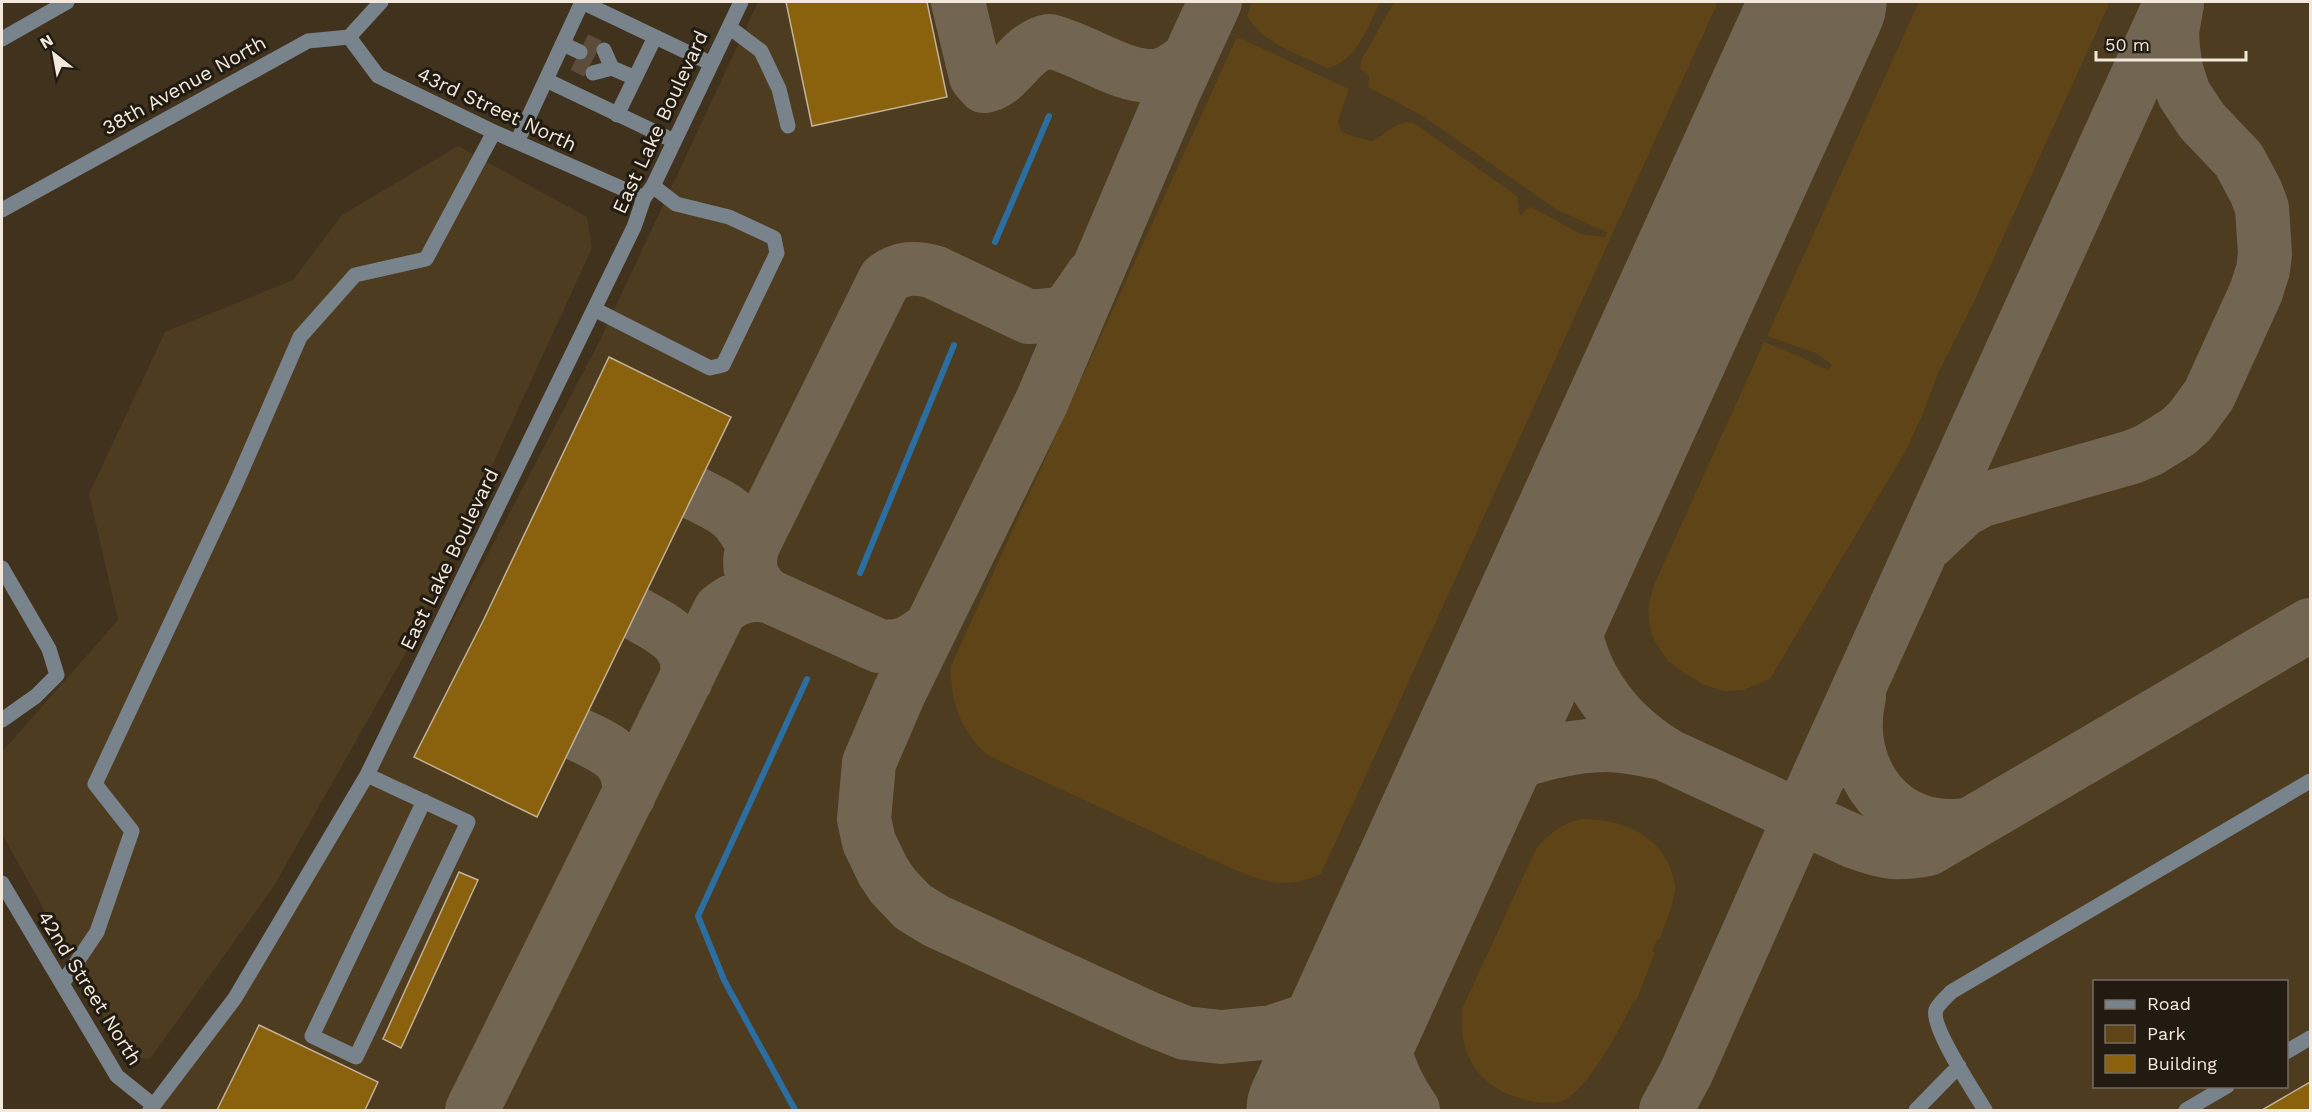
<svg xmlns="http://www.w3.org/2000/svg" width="2312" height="1112" font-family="'Work Sans',sans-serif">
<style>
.built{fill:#4d3c1f;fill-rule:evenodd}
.green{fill:#5e4416}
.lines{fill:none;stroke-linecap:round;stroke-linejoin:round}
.stream{stroke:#2b6ea1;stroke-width:6}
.taxiway{stroke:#726652;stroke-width:54}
.runway{stroke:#726652;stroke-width:135}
.building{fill:#8a610c;stroke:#c1b198;stroke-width:1.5}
.minor-tunnel{stroke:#5b4d3a;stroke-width:15;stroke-dasharray:15 8;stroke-linecap:butt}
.minor{stroke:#79838c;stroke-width:15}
.labels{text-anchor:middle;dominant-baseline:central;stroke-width:6;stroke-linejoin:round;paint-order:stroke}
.street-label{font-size:20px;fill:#f2e9dc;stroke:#211b12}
</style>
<rect width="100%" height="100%" fill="#40321d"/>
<path class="built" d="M758 2H2310V1110H160L379 762 599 342ZM2094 982H2286V1086H2094Z
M458 146 587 217 592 248 409 647 274 886 150 1059 126 1057 2 834V752L118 620 89 494 165 332 293 280 342 215Z"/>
<path class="green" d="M1252 2H1380C1369 25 1356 63 1327 68 1301 55 1259 42 1247 15Z
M1394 2H1718L1321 874C1283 891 1261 881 1224 865L989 756C961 732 950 702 951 666L1236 39H1242L1349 89 1338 121 1341 131C1350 136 1362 139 1372 141 1387 135 1396 119 1414 123L1517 196 1519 213 1521 215 1526 209 1531 207 1581 234 1605 237 1607 234 1606 232 1557 210 1423 116 1368 87 1369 76 1360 69 1362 59Z
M1919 2H2110L1977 295 1939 371 1922 416 1905 452 1770 679 1744 690 1724 691 1706 686 1681 671 1668 661 1656 643 1651 633 1648 610 1653 587 1764 342 1801 357 1822 368 1829 369 1832 365 1816 353 1767 336Z
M1580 819C1616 818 1656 831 1670 868 1672 874 1675 880 1675 886 1676 899 1664 926 1660 939L1657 940 1652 951 1655 953 1636 1001 1633 1002C1620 1029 1591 1084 1566 1099 1556 1105 1541 1103 1530 1101 1481 1090 1458 1059 1462 1009L1536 849C1548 834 1560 825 1580 819Z"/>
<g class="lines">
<path class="stream" d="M995 242 1049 116
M860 573 954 345
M795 1110 724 980 698 916 807 679"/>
<path class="taxiway" d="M958 2 976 77 984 86C1008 84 1019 47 1049 41 1081 48 1121 77 1152 76 1166 76 1179 66 1189 58
M1215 2 1174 91 1042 401 899 693 869 763 864 819 869 842 883 871 893 886 913 907 936 921 1150 1019 1185 1033 1221 1037 1272 1032 1329 1013 1370 988
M694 493C726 509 737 512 753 546
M1587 511C1582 532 1575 553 1573 574 1564 652 1603 717 1669 756L1855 842C1885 853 1897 855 1928 849L2310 625
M1928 543 1963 510 1982 500 2132 457 2149 450 2178 432 2190 421 2209 395 2256 292 2263 270 2265 254 2262 208 2256 192 2239 160 2202 121 2184 94 2176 69 2173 48 2172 32 2177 4
M769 596C750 582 746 564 754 543L885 279C901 267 915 267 934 272L1029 317 1061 314 1072 305 1092 276
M635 613C664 629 694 642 686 680
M1859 697C1842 770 1893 839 1971 824
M577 734C606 748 632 757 629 795
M1462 784C1501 765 1562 745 1606 745 1626 745 1647 750 1666 754
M1373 980C1379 1031 1383 1068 1413 1110
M472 1110 720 610C735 597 749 593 769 596L879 646C902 649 915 641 932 626
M1666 1110 1686 1073 1800 817 2171 2"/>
<path class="runway" d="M1314 1110 1819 2"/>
</g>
<path class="building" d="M786 2H927L947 97 812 126Z
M609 357 731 417 537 817 414 757 484 619Z
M459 872 478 880 401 1048 383 1039Z
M259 1025 378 1082 365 1110H217Z
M2310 1082V1110H2262Z"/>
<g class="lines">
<path class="minor-tunnel" d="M585 41 604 50
M580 52 599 62
M574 63 593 73"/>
<path class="minor" d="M729 27 761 51 779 89 788 126
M349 37 378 76 494 132 644 198
M2 39 67 2
M563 44 580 52
M604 50 612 68
M593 73 612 68 635 78
M546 80 674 141
M617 115 655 37
M517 142 582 2 710 63
M2 210 308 41 349 37 381 2
M594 309 710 368 723 365 777 253 774 238 729 217 676 204 653 186
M2 568 49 649 57 675 36 696 2 720
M367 775 468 822 356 1057 312 1036 424 801
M2 883 117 1076 153 1105
M62 984 97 932 132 831 95 784 235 486 300 337 355 275 426 259 494 132
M2286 1052 2310 1038
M150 1110 235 998 367 775 634 227 644 198 653 186 741 2
M1916 1110 1959 1066
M1985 1110C1975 1093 1930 1026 1936 1010 1938 1004 1947 997 1951 992L2310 781
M2186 1110 2227 1086"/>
</g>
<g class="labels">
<g class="street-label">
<text transform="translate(184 85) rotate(-29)">38th Avenue North</text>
<text transform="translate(497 109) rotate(25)">43rd Street North</text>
<text transform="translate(660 122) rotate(-65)">East Lake Boulevard</text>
<text transform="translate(449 559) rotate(-64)">East Lake Boulevard</text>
<text transform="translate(90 988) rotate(58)">42nd Street North</text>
</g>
</g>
<rect width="2312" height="1112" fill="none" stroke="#f2e9dc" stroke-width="6"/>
<rect x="2093" y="980" width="195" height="108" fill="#211b12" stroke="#756d63" stroke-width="1.5"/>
<rect x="2105" y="1000" width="30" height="9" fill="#79838c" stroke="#756d63" stroke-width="1.5"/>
<text x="2147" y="1010" font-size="18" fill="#f2e9dc">Road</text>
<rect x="2105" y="1025" width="30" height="18" fill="#5e4416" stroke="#756d63" stroke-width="1.5"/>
<text x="2147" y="1040" font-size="18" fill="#f2e9dc">Park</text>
<rect x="2105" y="1055" width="30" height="18" fill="#8a610c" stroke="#756d63" stroke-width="1.5"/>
<text x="2147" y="1070" font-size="18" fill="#f2e9dc">Building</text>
<g transform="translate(54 54) rotate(329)" stroke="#211b12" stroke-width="4.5" paint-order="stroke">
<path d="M0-4.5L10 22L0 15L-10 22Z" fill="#f2e9dc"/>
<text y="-9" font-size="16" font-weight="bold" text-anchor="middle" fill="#f2e9dc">N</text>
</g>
<path d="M2096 51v9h150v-9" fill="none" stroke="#f2e9dc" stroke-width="3"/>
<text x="2105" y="51" font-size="18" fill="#f2e9dc" stroke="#211b12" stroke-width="4.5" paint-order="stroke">50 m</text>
</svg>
